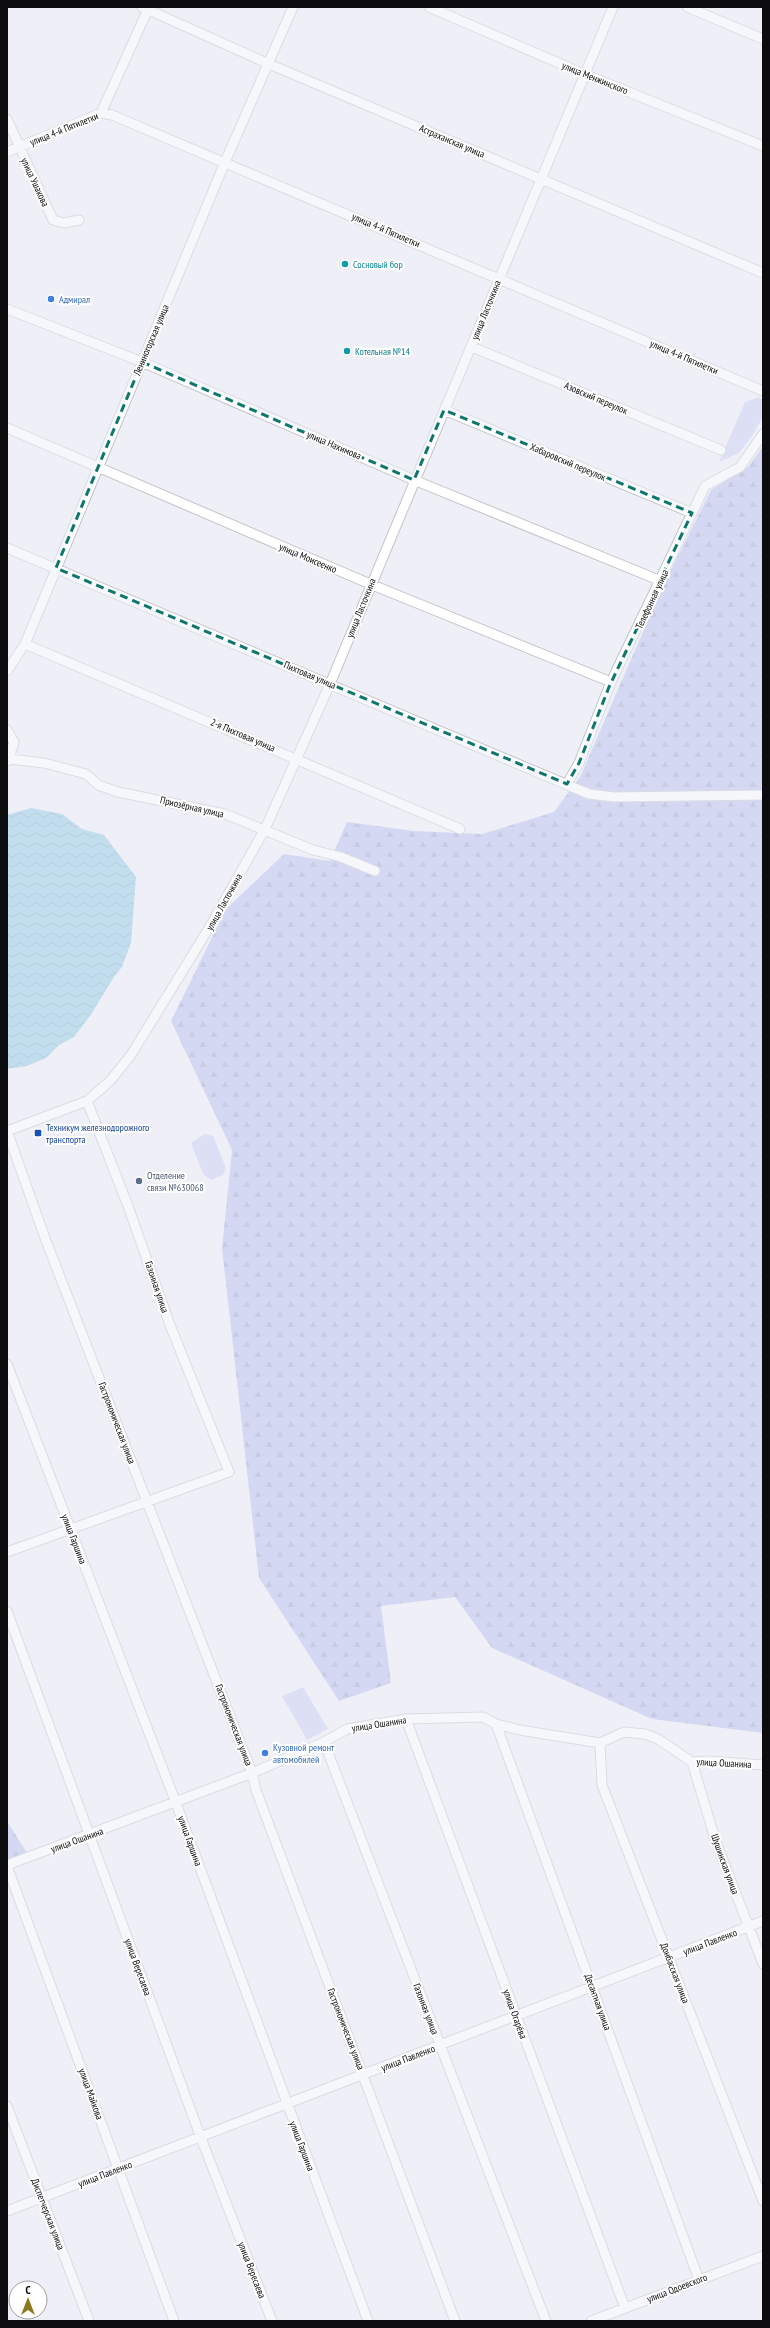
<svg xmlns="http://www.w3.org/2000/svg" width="770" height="2328" font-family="'PT Sans Narrow',sans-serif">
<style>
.forest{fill:url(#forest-firs)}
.green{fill:#c7ccf2}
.water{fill:url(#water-waves)}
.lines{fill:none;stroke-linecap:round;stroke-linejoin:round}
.minor-casing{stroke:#c2c3ca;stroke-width:11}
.minor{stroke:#fff;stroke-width:9}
.marked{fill:none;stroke:#0f766e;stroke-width:3;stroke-dasharray:8 5;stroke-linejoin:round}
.culture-dot{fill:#0f9aa8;stroke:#fefefe;stroke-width:1.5}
.shop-dot{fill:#3f7fe0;stroke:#fefefe;stroke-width:1.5}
.transit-dot{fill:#1a4fb4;stroke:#fefefe;stroke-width:1.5}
.service-dot{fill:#5c6f8a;stroke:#fefefe;stroke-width:1.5}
.labels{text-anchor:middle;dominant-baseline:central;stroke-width:4;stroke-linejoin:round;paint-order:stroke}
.street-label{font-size:10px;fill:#0c0c0e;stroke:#fefefe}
.culture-label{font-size:10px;fill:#0d838f;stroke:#fefefe;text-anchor:start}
.shop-label{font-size:10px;fill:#366cbe;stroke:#fefefe;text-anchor:start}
.transit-label{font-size:10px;fill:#164399;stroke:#fefefe;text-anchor:start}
.service-label{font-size:10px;fill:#4e5e75;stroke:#fefefe;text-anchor:start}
</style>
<defs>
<pattern id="forest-firs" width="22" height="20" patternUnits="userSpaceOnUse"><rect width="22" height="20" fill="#b5bbec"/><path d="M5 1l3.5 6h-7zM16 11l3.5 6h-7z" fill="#9aa0c9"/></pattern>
<pattern id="water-waves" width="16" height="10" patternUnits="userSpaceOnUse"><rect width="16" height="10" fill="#8dc5df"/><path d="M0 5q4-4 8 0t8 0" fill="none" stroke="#78a8be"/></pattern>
</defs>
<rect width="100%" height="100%" fill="#eff0f7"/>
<path class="forest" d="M763 446V1733L652 1719 492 1648 455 1597 381 1606 391 1683 339 1701 259 1578 222 1248 232 1150 171 1021 226 909 284 854 330 861 347 822 414 831 482 834 554 812 580 777 662 588 711 490 749 466Z
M7 1821 27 1853 7 1860Z"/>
<path class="green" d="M759 397 763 401V417L752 436 739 453 719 462 745 402Z
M205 1134 213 1136 226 1168 223 1175 211 1180 203 1174 192 1146V1142Z
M303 1687 328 1729 307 1740 282 1696Z"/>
<path class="water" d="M31 808 62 814 82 829 104 835 136 877 131 943 122 967 114 977 90 1016 74 1037 59 1045 46 1058 27 1066 7 1069V815Z"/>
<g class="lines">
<defs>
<path id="minor" d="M142 7 269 64 763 273
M429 7 584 74 763 146
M687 7 763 39
M101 113 149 7
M7 119 53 220 64 223 79 220
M7 152 101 113 112 115 763 391
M7 309 142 362 414 480 661 581
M472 347 721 450
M444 410 692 513
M7 428 370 584 611 682
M7 548 589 794 614 797 763 795
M25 644 460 829
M7 671 25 644 225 162 293 7
M7 730 14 742 9 759
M7 761 9 759 44 763 86 774 98 785 118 792 225 814 313 850 341 857 375 871
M567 784 579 763 611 682 705 486 740 467 763 434
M7 1131 87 1101 110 1081 131 1055 209 928 265 829 330 684 613 7
M7 1131 45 1238 252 1773 256 1790 455 2321
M7 1364 176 1803 368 2321
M7 1552 229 1472 170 1325 128 1206 87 1101
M7 1611 201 2138 272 2321
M406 1719 625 2308
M496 1724 699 2280
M324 1742 546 2321
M600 1743 602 1785 763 2201
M692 1762 716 1842 763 1964
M7 1865 252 1773 324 1742 347 1729 406 1719 483 1717 496 1724 520 1730 600 1743 624 1732 645 1734 658 1739 692 1762 710 1761 763 1765
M7 1866 174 2321
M7 2106 89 2321
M7 2211 763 1921
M591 2321 763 2256"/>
</defs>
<use href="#minor" class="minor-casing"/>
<use href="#minor" class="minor"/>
</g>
<path d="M0 0H770V2328H0ZM142 362 414 480 444 410 692 513 609 687 579 763 567 784 56 568Z" fill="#eff0f7" fill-opacity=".55" fill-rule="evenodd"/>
<path class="marked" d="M142 362 414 480 444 410 692 513 609 687 579 763 567 784 56 568Z"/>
<g class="culture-dot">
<circle cx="345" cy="264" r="4"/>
<circle cx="347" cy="351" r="4"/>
</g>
<g class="shop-dot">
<circle cx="51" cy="299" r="4"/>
<circle cx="265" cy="1753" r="4"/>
</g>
<rect class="transit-dot" x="34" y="1129" width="8" height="8" rx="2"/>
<circle class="service-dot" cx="139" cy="1181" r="4"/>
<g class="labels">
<g class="street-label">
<text transform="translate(595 78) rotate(22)">улица Менжинского</text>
<text transform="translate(64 129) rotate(-22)">улица 4-й Пятилетки</text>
<text transform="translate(452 141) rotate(23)">Астраханская улица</text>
<text transform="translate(35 182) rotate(65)">улица Ушакова</text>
<text transform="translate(386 230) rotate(23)">улица 4-й Пятилетки</text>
<text transform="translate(486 310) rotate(-68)">улица Ласточкина</text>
<text transform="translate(151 340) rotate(-67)">Лениногорская улица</text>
<text transform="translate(684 357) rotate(23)">улица 4-й Пятилетки</text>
<text transform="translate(596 398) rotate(23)">Азовский переулок</text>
<text transform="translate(334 445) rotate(23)">улица Нахимова</text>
<text transform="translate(568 462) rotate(23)">Хабаровский переулок</text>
<text transform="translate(308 558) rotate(23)">улица Моисеенко</text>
<text transform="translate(652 599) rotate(-65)">Телефонная улица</text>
<text transform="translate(361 608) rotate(-68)">улица Ласточкина</text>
<text transform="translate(310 675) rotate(23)">Пихтовая улица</text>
<text transform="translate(243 735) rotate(23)">2-я Пихтовая улица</text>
<text transform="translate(192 807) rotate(13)">Приозёрная улица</text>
<text transform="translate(224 902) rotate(-61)">улица Ласточкина</text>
<text transform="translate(157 1287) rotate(71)">Газонная улица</text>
<text transform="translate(117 1423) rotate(69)">Гастрономическая улица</text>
<text transform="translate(74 1539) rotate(69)">улица Гаршина</text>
<text transform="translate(379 1724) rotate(-9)">улица Ошанина</text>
<text transform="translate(234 1725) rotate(69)">Гастрономическая улица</text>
<text transform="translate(724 1763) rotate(3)">улица Ошанина</text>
<text transform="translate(77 1840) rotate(-20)">улица Ошанина</text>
<text transform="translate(190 1841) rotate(70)">улица Гаршина</text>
<text transform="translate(725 1864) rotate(70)">Шушинская улица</text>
<text transform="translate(710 1942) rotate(-21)">улица Павленко</text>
<text transform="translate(138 1967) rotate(70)">улица Вересаева</text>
<text transform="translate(675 1973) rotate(69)">Донбасская улица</text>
<text transform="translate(598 2002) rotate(70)">Десантная улица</text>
<text transform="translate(426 2009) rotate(69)">Газонная улица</text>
<text transform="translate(515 2014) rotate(70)">улица Огарёва</text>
<text transform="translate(346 2029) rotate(69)">Гастрономическая улица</text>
<text transform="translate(408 2058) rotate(-21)">улица Павленко</text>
<text transform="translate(91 2094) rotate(70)">улица Майкова</text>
<text transform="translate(302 2146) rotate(69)">улица Гаршина</text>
<text transform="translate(105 2174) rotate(-21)">улица Павленко</text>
<text transform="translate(48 2214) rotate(69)">Диспетчерская улица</text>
<text transform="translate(252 2270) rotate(69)">улица Вересаева</text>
<text transform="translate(677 2288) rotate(-21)">улица Одоевского</text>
</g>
<g class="culture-label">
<text x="353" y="264">Сосновый бор</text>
<text x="355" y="351">Котельная №14</text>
</g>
<g class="shop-label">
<text x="59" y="299">Адмирал</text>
<text x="273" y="1747">Кузовной ремонт<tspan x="273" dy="12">автомобилей</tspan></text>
</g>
<g class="transit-label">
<text x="46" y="1127">Техникум железнодорожного<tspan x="46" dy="12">транспорта</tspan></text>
</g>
<g class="service-label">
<text x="147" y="1175">Отделение<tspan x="147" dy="12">связи №630068</tspan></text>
</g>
</g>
<rect width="770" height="2328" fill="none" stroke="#0c0c0e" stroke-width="16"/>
<g transform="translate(28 2300)"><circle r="19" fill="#fefefe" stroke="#9d9d9e"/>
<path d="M0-3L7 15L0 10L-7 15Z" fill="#8b781d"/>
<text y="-6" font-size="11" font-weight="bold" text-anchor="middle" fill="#0c0c0e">С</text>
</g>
</svg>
